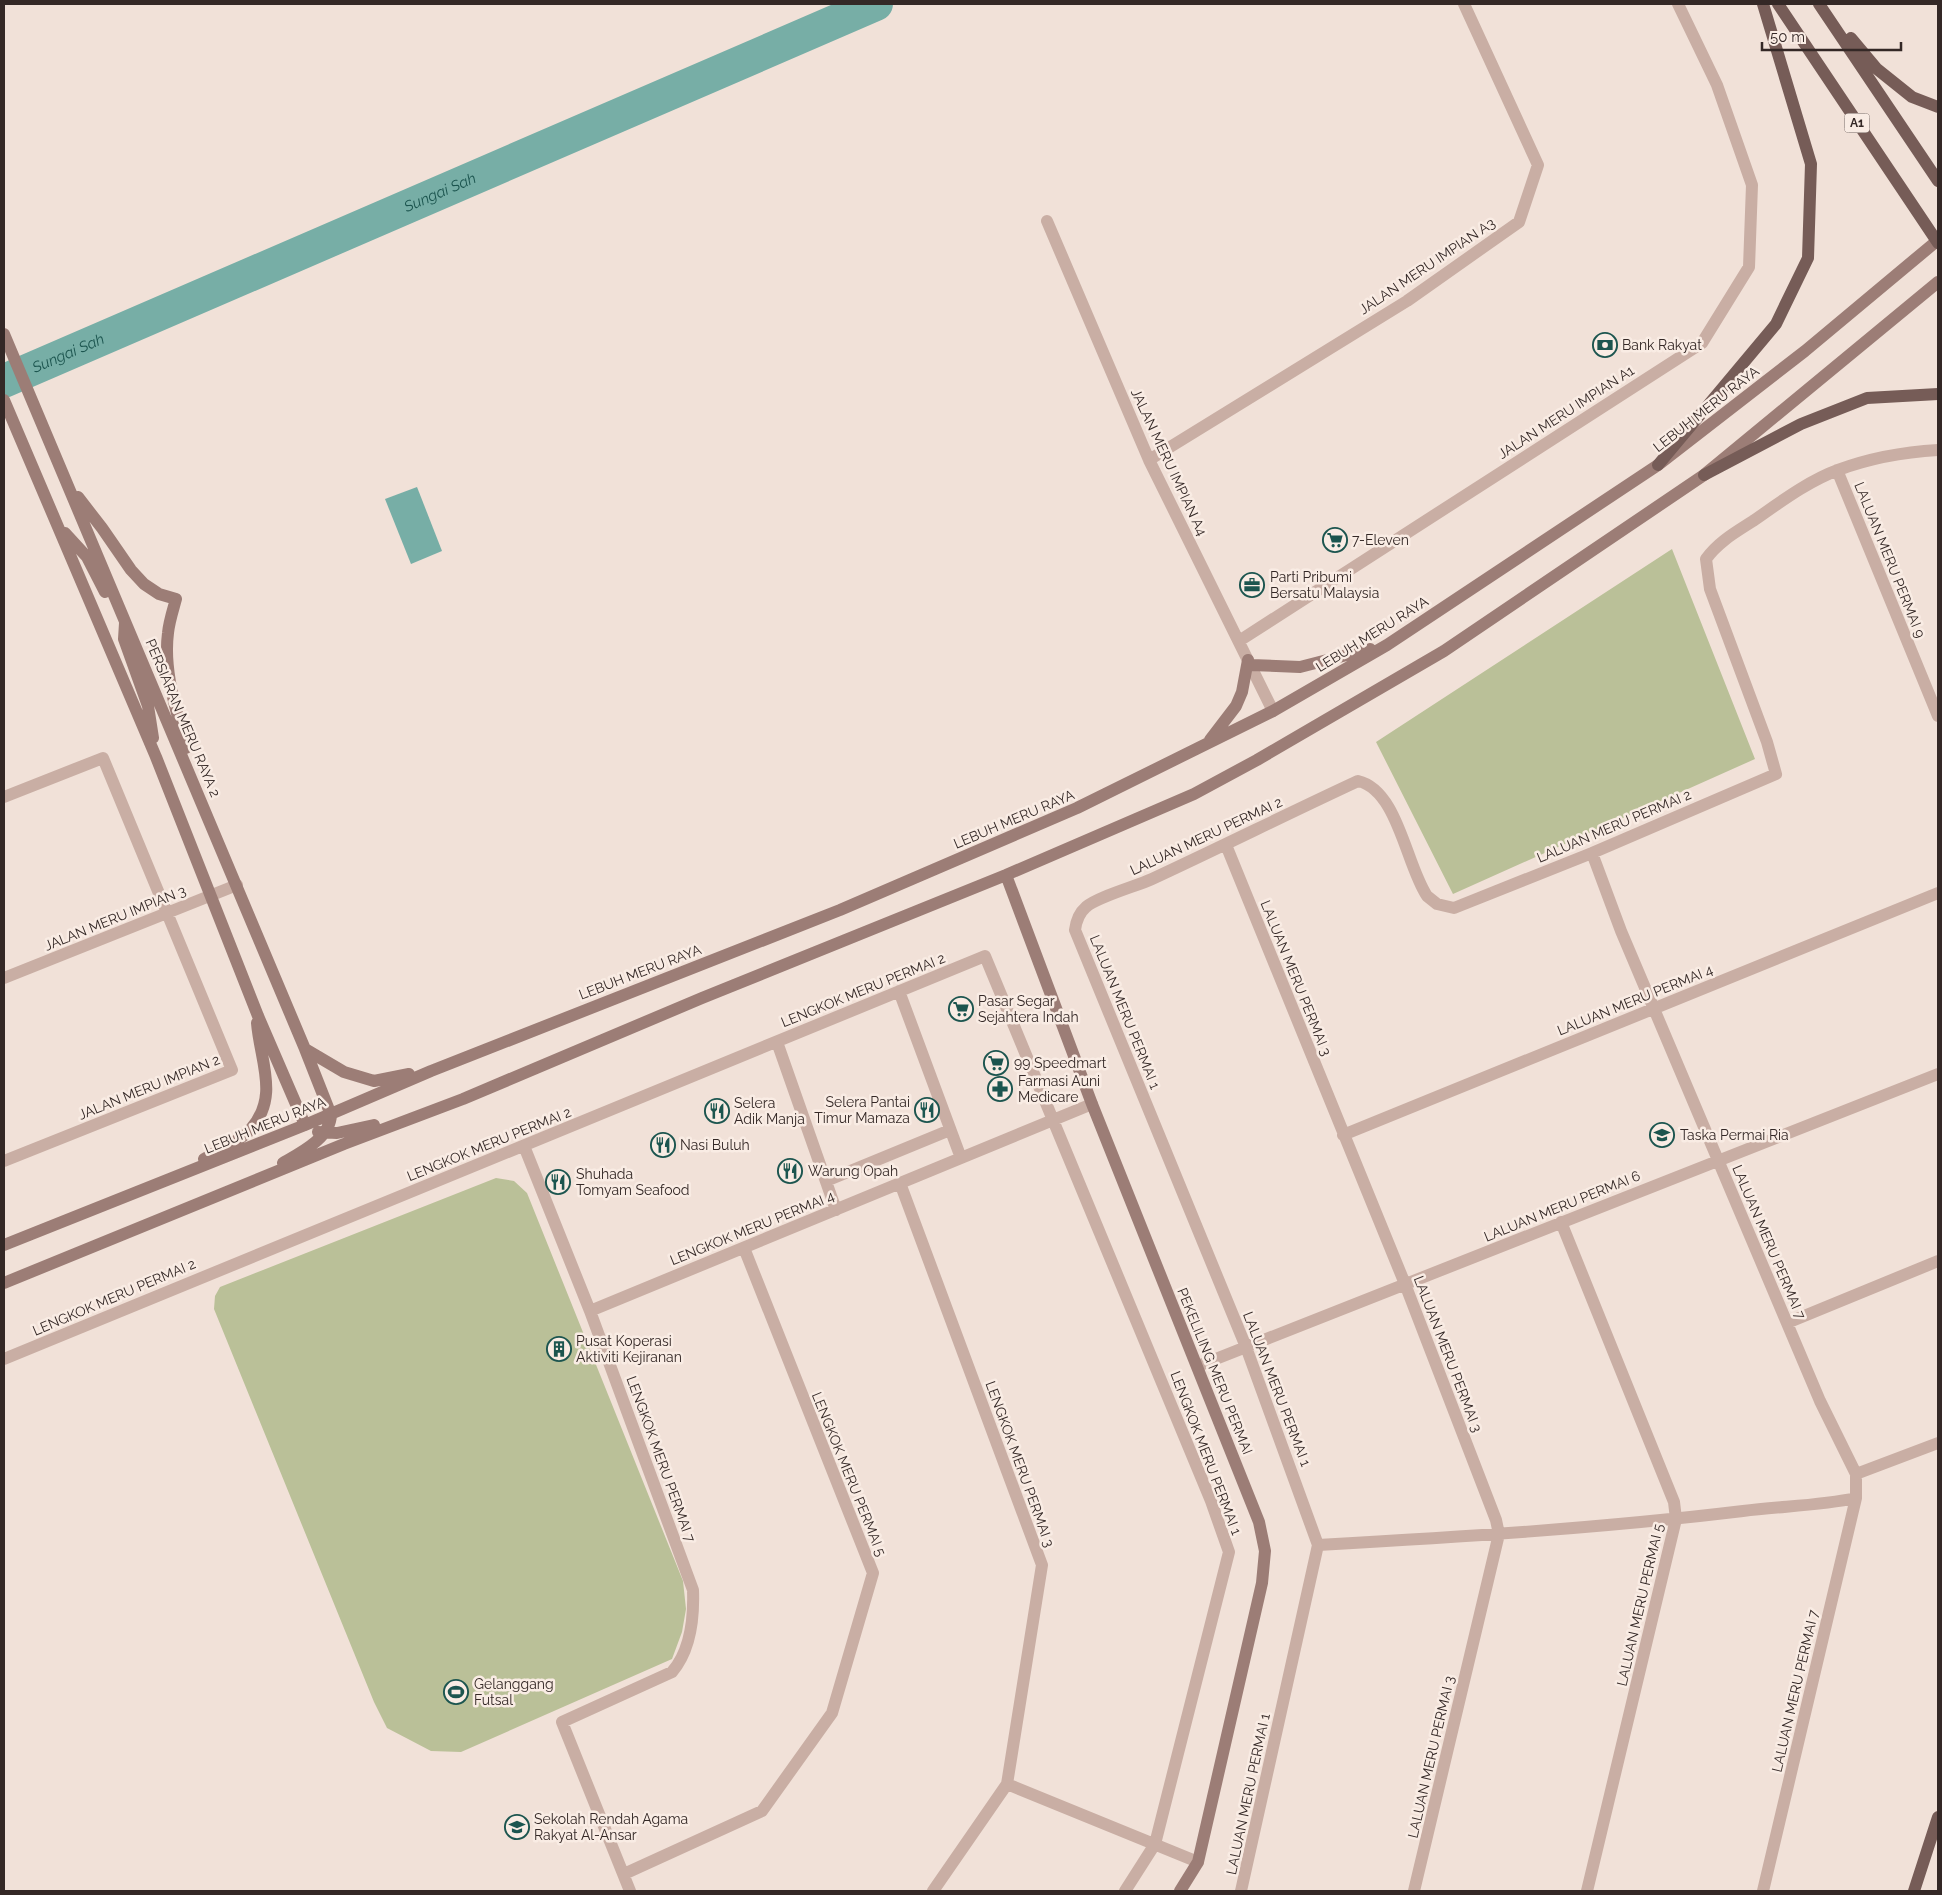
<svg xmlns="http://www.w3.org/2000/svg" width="1942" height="1895" font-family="Raleway,sans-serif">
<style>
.green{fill:#bac098}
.water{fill:#77aea6}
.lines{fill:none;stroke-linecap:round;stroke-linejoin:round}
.river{stroke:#77aea6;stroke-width:34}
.street{stroke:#c9aea4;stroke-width:12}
.secondary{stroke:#9c7d76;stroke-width:12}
.primary{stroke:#765c57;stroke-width:12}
.labels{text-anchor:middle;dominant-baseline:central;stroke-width:5;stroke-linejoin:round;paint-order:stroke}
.shield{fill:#f9ece4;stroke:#6f635f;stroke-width:1}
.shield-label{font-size:12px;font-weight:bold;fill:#342826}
.street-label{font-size:14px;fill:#342826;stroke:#f9ece4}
.poi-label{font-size:14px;fill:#342826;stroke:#f9ece4;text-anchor:start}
.water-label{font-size:15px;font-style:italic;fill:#1c554f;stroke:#f9ece4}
</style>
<rect width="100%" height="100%" fill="#f1e1d8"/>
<path class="green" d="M1672 549 1755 759 1453 894 1376 742Z
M496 1178 514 1181 527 1193 683 1581 686 1609 682 1632 672 1659 461 1752 431 1751 387 1728 374 1702 214 1309 215 1296 220 1287Z"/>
<path class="water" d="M417 487 442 551 411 564 385 499Z"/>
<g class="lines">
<path class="river" id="s1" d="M4 381 876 4"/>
<path class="street" d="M1047 221 1149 460 1273 711
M1149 460 1407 301 1519 222 1538 165 1464 4
M1837 470 1938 716
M1239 641 1702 343 1749 267 1752 185 1717 85 1678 4
M4 797 103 758 232 1070 4 1161
M1226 845 1405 1284 1496 1520 1499 1534 1414 1891
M1592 853 1621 931 1820 1401 1856 1474
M4 978 237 885
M899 991 961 1158
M777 1042 836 1210
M1343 1135 1938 893
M524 1146 590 1311 693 1590C694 1617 691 1650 672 1672L562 1722 630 1891
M826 1181 950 1130
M900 1183 1042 1565 1007 1784 933 1891
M1561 1222 1674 1502 1676 1519 1587 1891
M590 1311 1092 1104
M1787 1323 1938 1261
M4 1359 985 956 1211 1501 1229 1552 1155 1844 1125 1891
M1198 1366 1938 1074
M1318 1545C1460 1537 1602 1528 1743 1511 1780 1506 1819 1506 1856 1498
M1007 1784 1198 1862
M624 1874 762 1811 832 1713 873 1573 744 1248
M1241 1891 1318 1545 1246 1347 1075 930C1076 922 1079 913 1086 907 1097 897 1137 886 1152 879 1221 847 1289 813 1358 781 1398 790 1406 865 1427 896L1437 904 1454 908 1592 853 1776 774 1767 742 1710 589 1706 559C1718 542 1736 532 1753 521 1779 503 1808 481 1838 470 1870 458 1904 452 1938 450
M1763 1891 1856 1498V1474L1938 1443"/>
<path class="secondary" d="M4 334 305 1049 331 1115C330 1138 302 1152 283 1163
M4 400 156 757 258 1016 305 1125
M78 497 102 528 131 570 144 584 159 594 176 599C173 610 169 622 168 633 163 671 177 712 186 748
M65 533 87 557 105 592
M125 623 124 639 148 706 153 738
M1251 665 1300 667 1370 649
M1210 740 1236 706 1242 692 1248 660
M1006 875 1092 1104 1259 1522 1265 1551 1262 1583 1198 1862 1180 1891
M305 1049 344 1072 374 1081 409 1074
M318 1132 337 1133 374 1125
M204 1159C215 1152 242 1140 250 1130 280 1097 260 1061 257 1023
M4 1245 305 1125 431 1071 840 910 1077 808 1273 711 1387 645 1658 465 1805 351 1938 240
M4 1283 344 1144 463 1099 702 998 1006 875 1194 794 1257 760 1444 651 1704 475 1938 282"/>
<path class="primary" d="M1778 4 1938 243
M1819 4 1938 181
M1851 38 1877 69 1912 97 1938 107
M1658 465 1776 324 1808 258 1811 164 1763 4
M1704 475 1801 424 1867 398 1938 394
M1914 1891 1938 1817"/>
</g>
<defs>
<symbol id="bank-ring" viewBox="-11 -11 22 22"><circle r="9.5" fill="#f9ece4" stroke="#1c554f" stroke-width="1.5"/><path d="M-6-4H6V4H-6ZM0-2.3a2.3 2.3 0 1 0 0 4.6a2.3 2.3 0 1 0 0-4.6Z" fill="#1c554f"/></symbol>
<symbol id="supermarket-ring" viewBox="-11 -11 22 22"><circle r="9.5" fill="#f9ece4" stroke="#1c554f" stroke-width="1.5"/><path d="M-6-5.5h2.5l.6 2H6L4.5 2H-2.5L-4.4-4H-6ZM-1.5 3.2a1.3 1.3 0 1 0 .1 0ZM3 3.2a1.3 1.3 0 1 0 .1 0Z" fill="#1c554f"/></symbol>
<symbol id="office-ring" viewBox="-11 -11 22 22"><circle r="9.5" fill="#f9ece4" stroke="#1c554f" stroke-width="1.5"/><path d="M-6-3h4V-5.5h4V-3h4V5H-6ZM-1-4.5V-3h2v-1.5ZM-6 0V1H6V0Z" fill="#1c554f"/></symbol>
<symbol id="pharmacy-ring" viewBox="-11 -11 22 22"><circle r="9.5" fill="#f9ece4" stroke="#1c554f" stroke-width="1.5"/><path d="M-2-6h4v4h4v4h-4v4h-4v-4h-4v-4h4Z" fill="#1c554f"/></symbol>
<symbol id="restaurant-ring" viewBox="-11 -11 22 22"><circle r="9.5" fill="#f9ece4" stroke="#1c554f" stroke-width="1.5"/><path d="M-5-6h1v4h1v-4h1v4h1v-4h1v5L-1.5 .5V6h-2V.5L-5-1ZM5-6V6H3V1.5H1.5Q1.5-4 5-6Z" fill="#1c554f"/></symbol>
<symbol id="school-ring" viewBox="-11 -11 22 22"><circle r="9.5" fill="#f9ece4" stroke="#1c554f" stroke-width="1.5"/><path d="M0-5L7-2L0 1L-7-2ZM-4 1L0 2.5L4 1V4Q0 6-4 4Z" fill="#1c554f"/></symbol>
<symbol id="building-ring" viewBox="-11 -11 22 22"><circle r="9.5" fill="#f9ece4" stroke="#1c554f" stroke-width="1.5"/><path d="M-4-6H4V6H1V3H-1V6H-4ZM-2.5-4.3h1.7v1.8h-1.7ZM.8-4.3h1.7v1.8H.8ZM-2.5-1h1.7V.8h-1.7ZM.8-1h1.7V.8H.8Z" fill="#1c554f"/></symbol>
<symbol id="stadium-ring" viewBox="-11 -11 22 22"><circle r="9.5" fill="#f9ece4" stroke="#1c554f" stroke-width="1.5"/><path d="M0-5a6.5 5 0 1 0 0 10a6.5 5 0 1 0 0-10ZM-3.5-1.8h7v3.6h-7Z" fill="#1c554f"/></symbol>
</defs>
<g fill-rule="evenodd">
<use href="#bank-ring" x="1591" y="331" width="28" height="28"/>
<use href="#supermarket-ring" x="1321" y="526" width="28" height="28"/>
<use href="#office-ring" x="1238" y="571" width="28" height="28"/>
<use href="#supermarket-ring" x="947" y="995" width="28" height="28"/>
<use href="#supermarket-ring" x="982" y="1049" width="28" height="28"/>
<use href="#pharmacy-ring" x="986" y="1075" width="28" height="28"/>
<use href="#restaurant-ring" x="913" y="1096" width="28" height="28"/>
<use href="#restaurant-ring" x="703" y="1097" width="28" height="28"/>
<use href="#school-ring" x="1648" y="1121" width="28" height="28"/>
<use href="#restaurant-ring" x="649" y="1131" width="28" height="28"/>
<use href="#restaurant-ring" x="776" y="1157" width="28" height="28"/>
<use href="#restaurant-ring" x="544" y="1168" width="28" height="28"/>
<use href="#building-ring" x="545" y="1335" width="28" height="28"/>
<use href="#stadium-ring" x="442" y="1678" width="28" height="28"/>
<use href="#school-ring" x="503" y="1813" width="28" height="28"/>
</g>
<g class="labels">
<rect class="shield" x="1844.5" y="113.5" width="25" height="19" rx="4"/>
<g class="shield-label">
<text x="1857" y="123">A1</text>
</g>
<g class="street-label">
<text transform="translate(1427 266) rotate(-34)">JALAN MERU IMPIAN A3</text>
<text transform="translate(1706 409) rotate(-38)">LEBUH MERU RAYA</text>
<text transform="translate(1566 412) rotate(-33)">JALAN MERU IMPIAN A1</text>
<text transform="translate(1169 462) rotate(65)">JALAN MERU IMPIAN A4</text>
<text transform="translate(1890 560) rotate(68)">LALUAN MERU PERMAI 9</text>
<text transform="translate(1372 634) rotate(-32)">LEBUH MERU RAYA</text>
<text transform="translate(183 718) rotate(67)">PERSIARAN MERU RAYA 2</text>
<text transform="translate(1014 819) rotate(-23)">LEBUH MERU RAYA</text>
<text transform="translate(1614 826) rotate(-23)">LALUAN MERU PERMAI 2</text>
<text transform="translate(1206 836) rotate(-25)">LALUAN MERU PERMAI 2</text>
<text transform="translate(115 918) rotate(-22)">JALAN MERU IMPIAN 3</text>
<text transform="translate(640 972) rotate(-21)">LEBUH MERU RAYA</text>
<text transform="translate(1296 978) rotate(68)">LALUAN MERU PERMAI 3</text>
<text transform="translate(863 990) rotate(-22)">LENGKOK MERU PERMAI 2</text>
<text transform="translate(1635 1000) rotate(-22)">LALUAN MERU PERMAI 4</text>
<text transform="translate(1125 1012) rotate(68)">LALUAN MERU PERMAI 1</text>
<text transform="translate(149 1087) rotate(-22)">JALAN MERU IMPIAN 2</text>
<text transform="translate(265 1125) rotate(-22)">LEBUH MERU RAYA</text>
<text transform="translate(489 1144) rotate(-22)">LENGKOK MERU PERMAI 2</text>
<text transform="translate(1562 1206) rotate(-22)">LALUAN MERU PERMAI 6</text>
<text transform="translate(752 1228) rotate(-22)">LENGKOK MERU PERMAI 4</text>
<text transform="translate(1769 1242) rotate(67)">LALUAN MERU PERMAI 7</text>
<text transform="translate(114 1297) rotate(-23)">LENGKOK MERU PERMAI 2</text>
<text transform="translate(1448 1354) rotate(69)">LALUAN MERU PERMAI 3</text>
<text transform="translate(1215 1371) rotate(68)">PEKELILING MERU PERMAI</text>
<text transform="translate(1277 1389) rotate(69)">LALUAN MERU PERMAI 1</text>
<text transform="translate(1206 1453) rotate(69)">LENGKOK MERU PERMAI 1</text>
<text transform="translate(661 1459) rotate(70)">LENGKOK MERU PERMAI 7</text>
<text transform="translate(1020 1464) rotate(70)">LENGKOK MERU PERMAI 3</text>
<text transform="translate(849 1474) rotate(68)">LENGKOK MERU PERMAI 5</text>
<text transform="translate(1640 1605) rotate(-77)">LALUAN MERU PERMAI 5</text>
<text transform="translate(1795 1691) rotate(-77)">LALUAN MERU PERMAI 7</text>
<text transform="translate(1431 1757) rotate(-77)">LALUAN MERU PERMAI 3</text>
<text transform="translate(1248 1794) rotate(-78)">LALUAN MERU PERMAI 1</text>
</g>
<g class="poi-label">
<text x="1622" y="345">Bank Rakyat</text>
<text x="1352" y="540">7-Eleven</text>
<text x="1270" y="577">Parti Pribumi<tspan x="1270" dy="16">Bersatu Malaysia</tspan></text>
<text x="978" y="1001">Pasar Segar<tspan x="978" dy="16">Sejahtera Indah</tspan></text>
<text x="1014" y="1063">99 Speedmart</text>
<text x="1018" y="1081">Farmasi Auni<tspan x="1018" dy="16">Medicare</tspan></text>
<text x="910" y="1102" text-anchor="end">Selera Pantai<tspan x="910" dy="16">Timur Mamaza</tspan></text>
<text x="734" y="1103">Selera<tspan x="734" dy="16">Adik Manja</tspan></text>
<text x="1680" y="1135">Taska Permai Ria</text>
<text x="680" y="1145">Nasi Buluh</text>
<text x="808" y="1171">Warung Opah</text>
<text x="576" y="1174">Shuhada<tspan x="576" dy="16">Tomyam Seafood</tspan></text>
<text x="576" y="1341">Pusat Koperasi<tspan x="576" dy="16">Aktiviti Kejiranan</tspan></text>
<text x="474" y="1684">Gelanggang<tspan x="474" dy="16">Futsal</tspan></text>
<text x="534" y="1819">Sekolah Rendah Agama<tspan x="534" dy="16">Rakyat Al-Ansar</tspan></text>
</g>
<g class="water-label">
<text stroke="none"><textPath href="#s1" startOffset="475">Sungai Sah</textPath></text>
<text stroke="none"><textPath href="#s1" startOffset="70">Sungai Sah</textPath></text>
</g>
</g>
<rect width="1942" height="1895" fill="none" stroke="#342826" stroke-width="10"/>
<path d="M1762 42v8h139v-8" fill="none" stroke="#342826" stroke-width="2.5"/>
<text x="1770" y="42" font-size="15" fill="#342826" stroke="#f9ece4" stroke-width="4" paint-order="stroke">50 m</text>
</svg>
